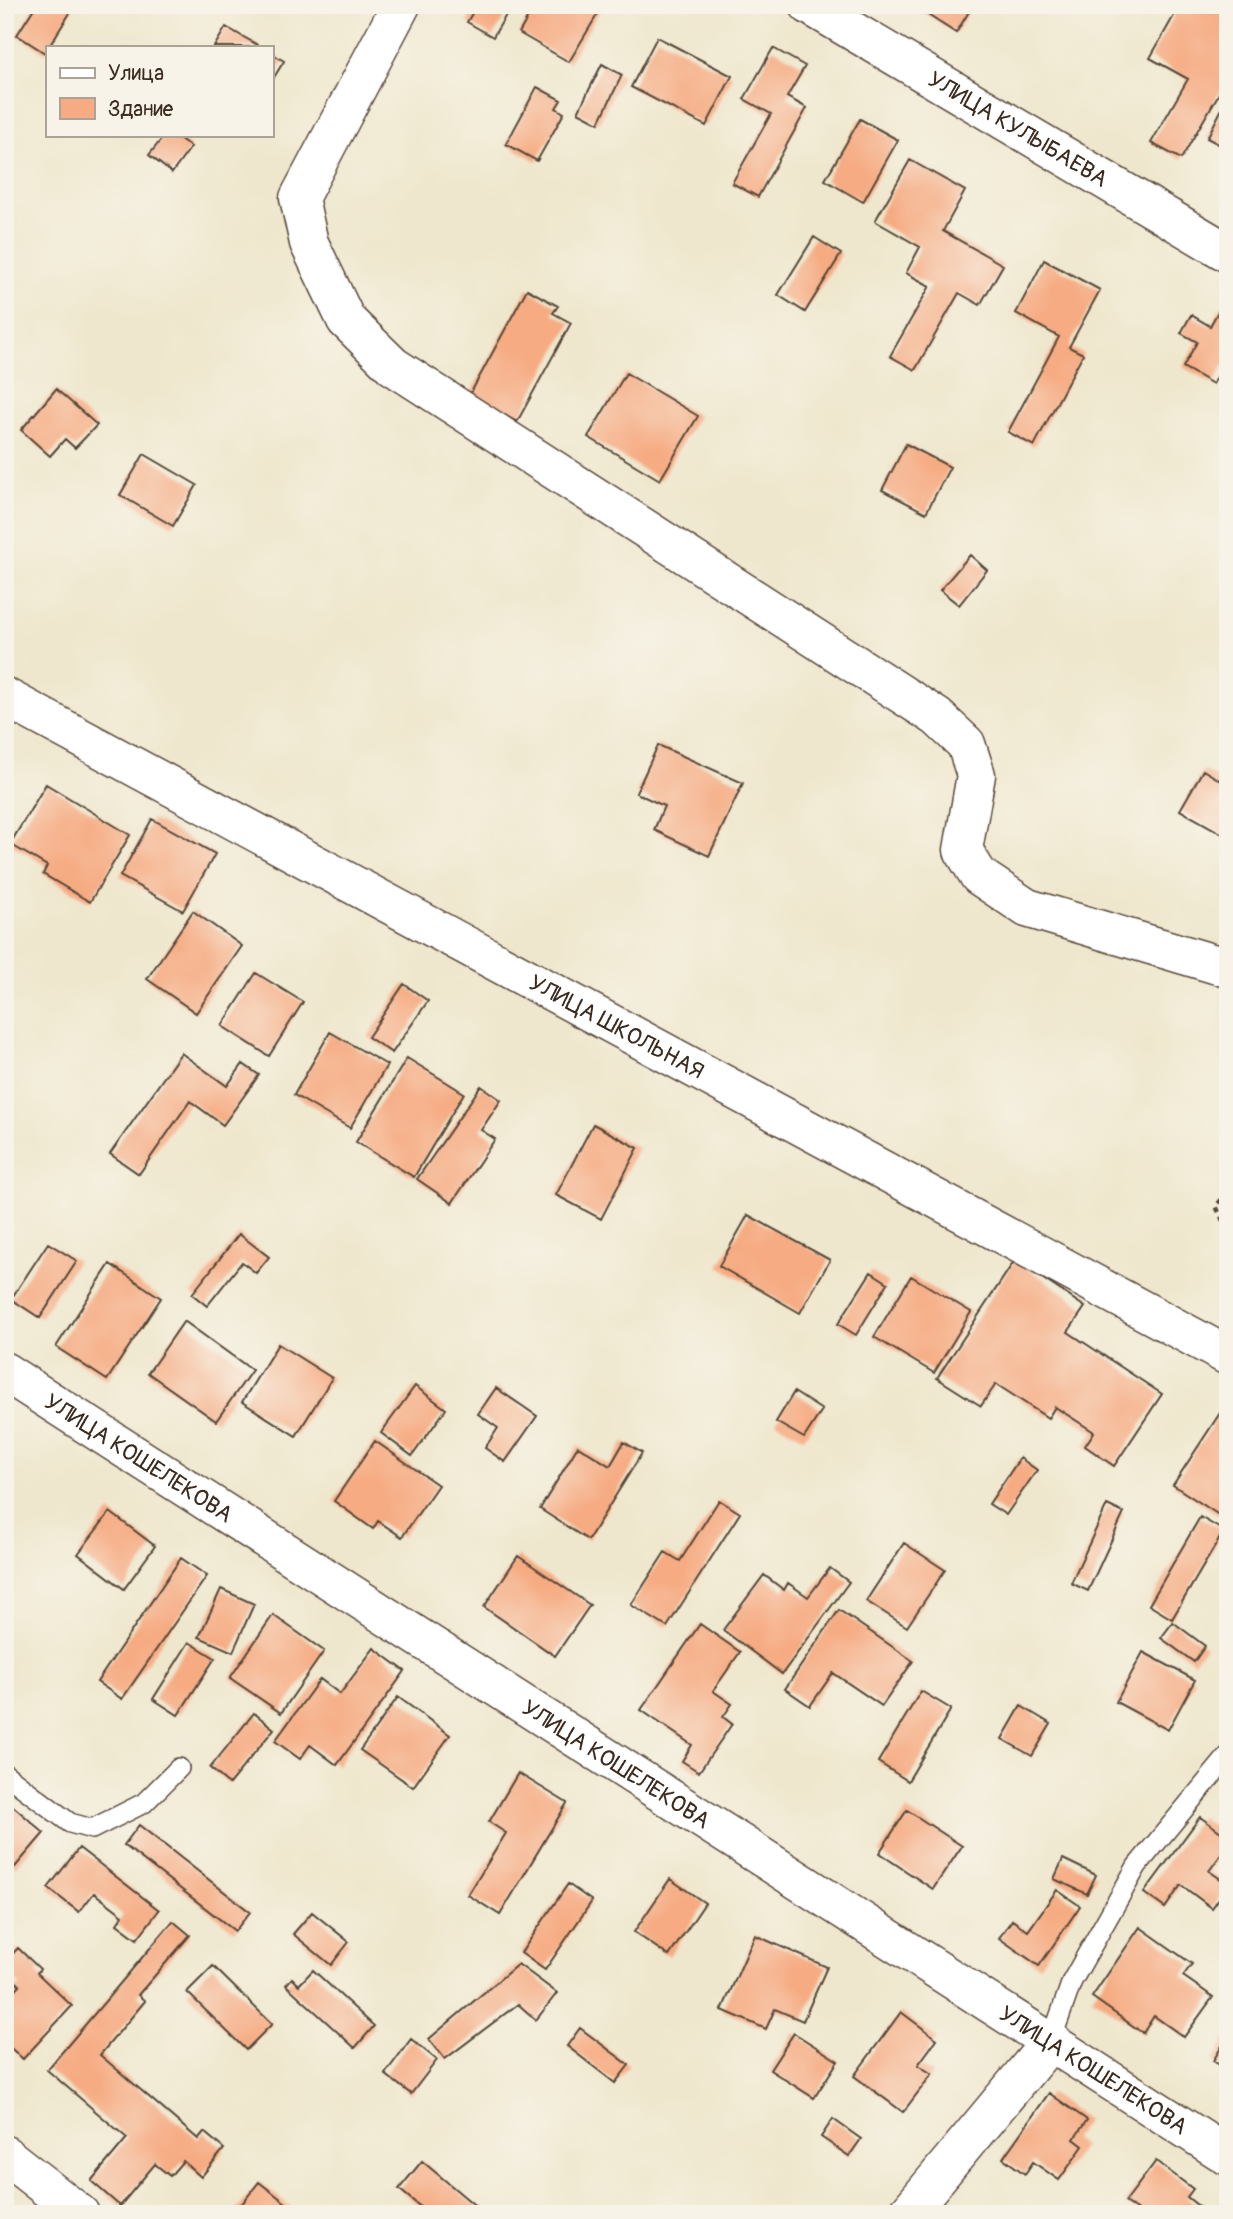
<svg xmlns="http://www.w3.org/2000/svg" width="1233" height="2219" font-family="Pangolin,sans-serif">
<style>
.building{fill:#f6ab82}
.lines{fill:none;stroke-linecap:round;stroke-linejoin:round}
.lane-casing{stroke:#564638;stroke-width:22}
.street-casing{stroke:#564638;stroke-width:41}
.primary-casing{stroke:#564638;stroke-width:41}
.path{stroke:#564638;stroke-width:4.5;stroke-dasharray:5 5;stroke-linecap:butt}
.lane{stroke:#fff;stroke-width:19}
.street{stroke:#fff;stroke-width:38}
.primary{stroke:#fff;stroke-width:38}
.labels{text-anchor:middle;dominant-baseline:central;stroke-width:5;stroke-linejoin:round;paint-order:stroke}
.street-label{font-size:23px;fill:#3b2a1e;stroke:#f7f3e8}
</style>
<rect width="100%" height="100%" fill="#f7f3e8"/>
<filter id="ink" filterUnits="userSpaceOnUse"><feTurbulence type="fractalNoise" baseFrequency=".0143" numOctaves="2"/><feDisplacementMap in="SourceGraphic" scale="14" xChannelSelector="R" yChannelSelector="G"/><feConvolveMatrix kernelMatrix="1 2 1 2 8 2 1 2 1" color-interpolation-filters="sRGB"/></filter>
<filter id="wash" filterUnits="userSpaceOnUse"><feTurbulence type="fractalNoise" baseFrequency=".00686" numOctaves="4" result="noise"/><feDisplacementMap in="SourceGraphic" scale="28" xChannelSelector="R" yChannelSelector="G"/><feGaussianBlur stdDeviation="1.57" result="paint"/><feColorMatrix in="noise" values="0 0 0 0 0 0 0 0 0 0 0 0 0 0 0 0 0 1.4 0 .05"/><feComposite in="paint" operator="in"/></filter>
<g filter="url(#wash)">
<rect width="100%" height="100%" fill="#efe7cd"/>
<g id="blocks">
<path class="building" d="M36 5H75L45 53 17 35Z
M477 5H512L493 37 467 22Z
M535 5H603L569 62 519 33Z
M919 5H973L956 33 917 8Z
M1180 5H1228V57L1222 67 1228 71V78L1181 159 1151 143 1188 79 1150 58Z
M226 27 261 47H214Z
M657 37 732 76 706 126 631 87Z
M773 48 805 66 787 97 807 108 758 197 732 183 771 114 744 99Z
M271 53 284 61 271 82Z
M602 64 622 75 599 123 578 112Z
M537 87 561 100 556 108 564 113 537 161 506 144Z
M1228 97V149L1207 138Z
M860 119 898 140 863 202 825 180Z
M165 135H175L191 147 172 173 149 155Z
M910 160 965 191 943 231 1003 265 980 305 959 293 915 370 890 356 930 286 906 273 920 247 875 221Z
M814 237 841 254 805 312 778 295Z
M1044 260 1100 290 1069 347 1083 354 1034 446 1008 432 1059 337 1016 313Z
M527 289 558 306 553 313 571 323 517 422 469 396Z
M1220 308 1228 313V359L1213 384 1183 367 1197 342 1181 333 1191 315 1210 326Z
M626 373 698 416 660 480 588 437Z
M56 389 97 425 75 448 65 439 50 456 21 430Z
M906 444 950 467 926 513 882 490Z
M144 454 197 485 173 526 120 495Z
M970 555 987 570 959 605 940 590Z
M658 745 743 783 709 856 654 830 664 806 636 793Z
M1203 770 1228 785V837L1180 810Z
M46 784 130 835 90 902 43 874 47 866 10 844Z
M152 819 215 854 183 911 120 876Z
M193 911 242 946 196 1013 147 979Z
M256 973 303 1002 269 1056 222 1026Z
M404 984 428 1001 392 1053 368 1037Z
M330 1032 387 1065 350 1128 294 1095Z
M181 1053 227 1086 243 1064 259 1075 223 1125 190 1101 139 1174 110 1154Z
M407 1058 464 1093 414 1177 356 1142Z
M481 1086 501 1100 481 1130 495 1139 452 1203 417 1179Z
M593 1124 638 1148 601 1219 556 1195Z
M748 1215 830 1260 800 1313 719 1266Z
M239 1234 269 1257 256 1273 242 1262 207 1306 192 1294Z
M48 1243 77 1261 40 1318 11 1299Z
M1015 1260 1085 1307 1068 1332 1162 1394 1114 1466 1085 1446 1094 1432 1055 1407 1048 1418 996 1384 981 1406 937 1378Z
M110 1264 161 1298 107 1380 56 1347Z
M871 1272 888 1283 856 1335 838 1324Z
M911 1276 971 1312 934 1373 874 1337Z
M184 1321 252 1370 216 1421 148 1373Z
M278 1344 332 1378 296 1436 242 1402Z
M415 1386 446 1409 412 1456 381 1433Z
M496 1388 537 1416 505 1462 485 1448 498 1428 478 1414Z
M794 1392 822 1410 804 1438 776 1422Z
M1224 1407 1228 1410V1521L1173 1485Z
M375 1441 438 1485 402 1537 378 1521 373 1529 334 1501Z
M624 1442 642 1453 588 1540 540 1509 578 1446 610 1466Z
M1020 1458 1037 1470 1006 1515 989 1504Z
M719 1500 740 1513 667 1627 631 1605 665 1552 680 1561Z
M1107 1505 1124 1513 1088 1591 1071 1583Z
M110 1512 155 1546 124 1589 78 1554Z
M1200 1517 1224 1531 1172 1619 1149 1605Z
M904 1543 945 1570 907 1627 866 1601Z
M518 1556 590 1605 555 1656 484 1607Z
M181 1558 207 1576 122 1699 97 1682Z
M830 1568 849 1582 782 1674 723 1630 764 1575 784 1590 788 1583 808 1597Z
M221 1589 254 1604 233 1652 199 1637Z
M839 1610 913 1661 882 1706 833 1673 810 1706 785 1689Z
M273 1615 324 1651 281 1713 230 1678Z
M1173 1622 1205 1646 1194 1662 1161 1638Z
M700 1624 740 1652 713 1691 732 1704 723 1717 732 1724 699 1772 682 1761 692 1745 641 1710Z
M189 1642 215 1658 178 1715 153 1699Z
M374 1648 405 1671 337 1765 310 1745 300 1759 275 1741 320 1679 340 1694Z
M1143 1652 1195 1680 1168 1730 1116 1702Z
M921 1691 951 1709 908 1781 878 1762Z
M398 1697 450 1735 413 1787 360 1750Z
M1021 1706 1051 1724 1032 1756 1002 1739Z
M254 1713 274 1729 229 1784 210 1768Z
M518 1773 567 1803 500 1915 468 1895 506 1833 489 1822Z
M13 1806 44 1833 15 1867 5 1859V1815Z
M907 1810 962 1846 933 1889 879 1853Z
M1200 1817 1228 1837V1845L1209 1871 1228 1884V1886L1212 1908 1181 1885 1165 1908 1144 1893Z
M139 1825 250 1912 235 1931 124 1845Z
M79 1848 159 1910 137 1939 117 1924 123 1915 94 1893 79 1912 48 1888Z
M1063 1859 1096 1875 1087 1894 1054 1879Z
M670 1879 705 1903 669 1956 634 1932Z
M568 1884 592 1901 545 1970 521 1953Z
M1057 1890 1080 1906 1039 1966 999 1938 1012 1920 1028 1931Z
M312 1912 349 1942 331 1965 293 1934Z
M173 1921 190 1935 138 1995 145 2001 100 2055 198 2139 204 2132 224 2149 201 2177 183 2161 170 2176 155 2164 120 2206 91 2181 127 2138 47 2070Z
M1140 1927 1192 1964 1183 1976 1213 1997 1184 2037 1154 2016 1143 2033 1092 1997Z
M755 1935 827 1967 803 2021 775 2009 766 2029 722 2010Z
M18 1948 40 1969 37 1973 72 2006 23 2059 5 2043V2001L20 1985 5 1972V1962Z
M518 1964 557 1993 536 2020 518 2004 445 2059 429 2039Z
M213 1966 272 2024 246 2050 187 1992Z
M313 1970 374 2026 355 2048 286 1985 292 1978 299 1985Z
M901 2012 937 2039 918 2065 932 2074 903 2112 854 2076Z
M580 2028 629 2065 615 2083 567 2046Z
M794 2033 838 2061 814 2098 770 2070Z
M1228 2036V2070L1213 2061Z
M411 2039 437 2060 411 2094 385 2074Z
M1049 2093 1087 2120 1074 2139 1083 2146 1059 2180 1033 2162 1025 2174 1003 2158Z
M833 2119 861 2139 849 2156 821 2137Z
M422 2161 485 2214H429L399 2189Z
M1156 2161 1193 2189 1187 2197 1202 2209 1199 2214H1142L1125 2202Z
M259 2182 300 2214H234Z"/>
</g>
</g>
<g filter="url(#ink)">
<use href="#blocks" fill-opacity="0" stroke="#564638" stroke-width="2"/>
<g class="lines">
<defs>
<path id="lane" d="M5 1774 70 1823 92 1829 144 1803 179 1768
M1051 2041 1072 1981 1137 1866 1228 1756"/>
<g id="street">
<path d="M401 5 299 198 309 243 346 320 393 366 937 717 966 744 976 775 963 850 979 876 1027 908 1228 968"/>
<path id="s1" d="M809 5 1228 253"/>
<path id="s2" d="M5 697 1228 1356"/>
<path d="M5 2155 80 2214"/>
<path d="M907 2214 1051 2041"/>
</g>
<g id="primary">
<path id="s3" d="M5 1372 1228 2156"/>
</g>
</defs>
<use href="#lane" class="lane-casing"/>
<use href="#street" class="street-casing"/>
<use href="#primary" class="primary-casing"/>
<path class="path" d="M1228 1192 1216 1206 1228 1231"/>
<use href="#lane" class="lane"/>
<use href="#street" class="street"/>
<use href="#primary" class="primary"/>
</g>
</g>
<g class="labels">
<g class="street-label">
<text stroke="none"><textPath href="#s1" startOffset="243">УЛИЦА КУЛЫБАЕВА</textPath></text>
<text stroke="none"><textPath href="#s2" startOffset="695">УЛИЦА ШКОЛЬНАЯ</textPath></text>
<text stroke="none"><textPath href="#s3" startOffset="159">УЛИЦА КОШЕЛЕКОВА</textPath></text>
<text stroke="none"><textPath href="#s3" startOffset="726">УЛИЦА КОШЕЛЕКОВА</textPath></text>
<text stroke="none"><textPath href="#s3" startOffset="1293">УЛИЦА КОШЕЛЕКОВА</textPath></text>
</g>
</g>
<rect width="1233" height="2219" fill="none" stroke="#f7f3e8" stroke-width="28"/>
<rect x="46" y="46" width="228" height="91" fill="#f7f3e8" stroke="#aca397" stroke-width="2"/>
<rect x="60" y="68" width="35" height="10" fill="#ffffff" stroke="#aca397" stroke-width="2"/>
<text x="108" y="80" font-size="21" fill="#3b2a1e">Улица</text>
<rect x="60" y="98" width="35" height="21" fill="#f6ab82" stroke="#aca397" stroke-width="2"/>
<text x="108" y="116" font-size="21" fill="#3b2a1e">Здание</text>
</svg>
